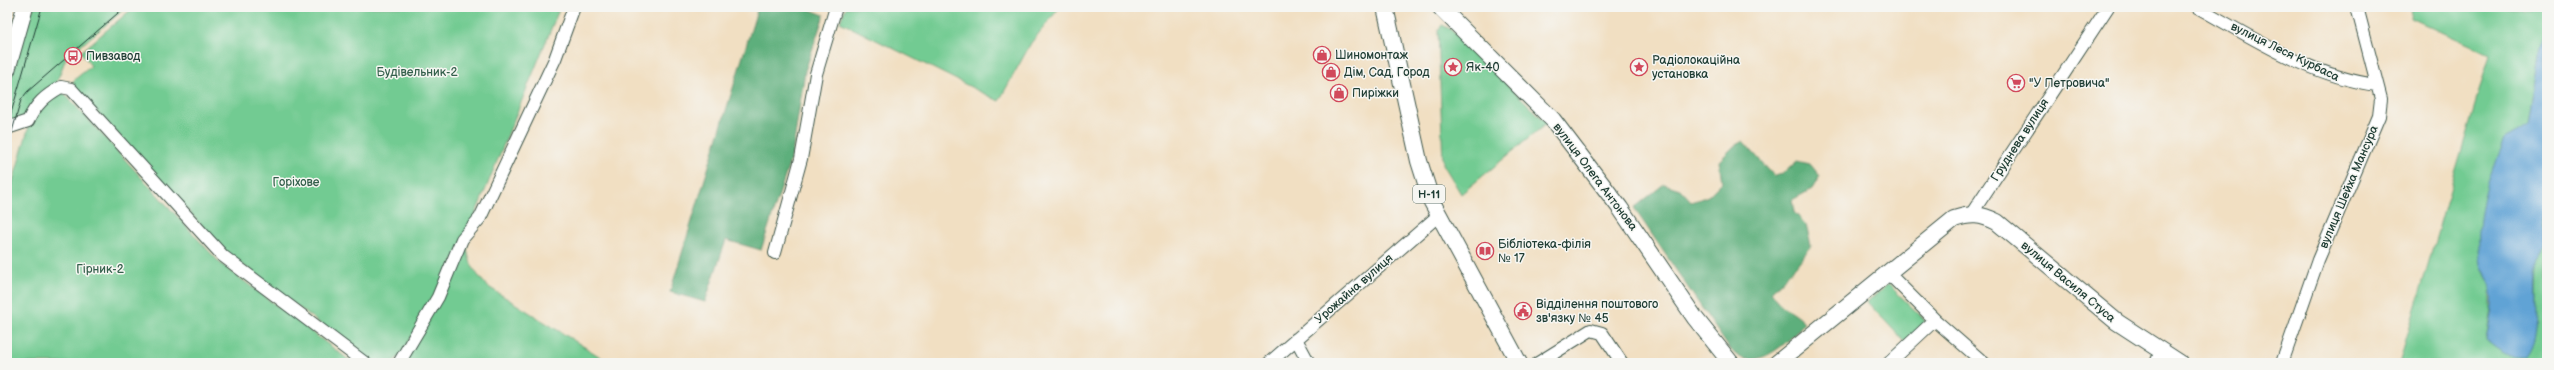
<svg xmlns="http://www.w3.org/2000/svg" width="2554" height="370" font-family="'Balsamiq Sans',sans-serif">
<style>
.green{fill:#72cb92;stroke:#488463}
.forest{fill:#5daf7c;stroke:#3e7658}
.water{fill:#61a3d5;stroke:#407084}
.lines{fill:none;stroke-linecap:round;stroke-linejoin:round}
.minor-casing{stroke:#3e5549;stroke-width:14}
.major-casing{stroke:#3e5549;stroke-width:18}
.minor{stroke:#fff;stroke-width:12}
.major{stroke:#fff;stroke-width:16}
.tram{stroke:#1f3d34;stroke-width:1}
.labels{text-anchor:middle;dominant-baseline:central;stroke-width:3;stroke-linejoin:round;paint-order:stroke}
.shield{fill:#f6f6f2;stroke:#60746d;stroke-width:1}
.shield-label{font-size:11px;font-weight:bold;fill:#1f3d34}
.street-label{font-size:12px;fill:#1f3d34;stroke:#f6f6f2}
.poi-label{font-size:12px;fill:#1f3d34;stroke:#f6f6f2;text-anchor:start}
.park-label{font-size:12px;fill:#34604c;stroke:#f6f6f2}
</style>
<rect width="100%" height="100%" fill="#f6f6f2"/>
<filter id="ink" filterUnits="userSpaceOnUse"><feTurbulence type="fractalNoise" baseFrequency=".025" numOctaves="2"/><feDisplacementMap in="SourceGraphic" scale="8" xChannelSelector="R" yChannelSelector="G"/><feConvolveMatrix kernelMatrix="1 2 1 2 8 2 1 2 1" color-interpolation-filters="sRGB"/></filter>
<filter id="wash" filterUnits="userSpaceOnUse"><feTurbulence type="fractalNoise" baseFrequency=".012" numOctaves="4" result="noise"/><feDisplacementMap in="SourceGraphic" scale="16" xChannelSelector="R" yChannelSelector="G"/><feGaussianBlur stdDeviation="0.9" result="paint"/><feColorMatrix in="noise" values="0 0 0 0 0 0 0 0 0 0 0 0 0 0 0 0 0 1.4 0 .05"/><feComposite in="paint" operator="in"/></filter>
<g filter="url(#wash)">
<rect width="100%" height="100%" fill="#f1dfc2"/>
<path class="green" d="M33 7H127L66 58 56 84 25 119 7 125V91Z
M134 7H560L471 225 436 295 400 356 391 363H372L228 254 72 85 74 80 91 66 81 52Z
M846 7H1060L1031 43 999 101 840 22Z
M2412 7H2547V23L2540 54 2529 127 2504 140 2480 222 2481 265 2491 285V308L2486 341 2536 325 2538 267 2544 247 2541 229 2547 211V363L2470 361 2469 363H2399L2490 54 2411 18Z
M1442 25 1450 29 1547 123 1461 194 1443 164 1438 30Z
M61 90 220 263 353 363H7V202L31 119Z
M466 239C468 262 472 269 487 286L610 363H403Z
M1888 284 1924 319 1925 323 1905 342 1867 302Z"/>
<path class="forest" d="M758 7H803L824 15 805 71 792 155 761 250 726 240 705 302 670 292Z
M1743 141 1774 176 1783 174 1797 161 1810 164 1820 176 1812 189 1792 200 1794 212 1806 225 1811 246 1796 266 1771 292C1781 310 1791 308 1804 322 1794 339 1759 370 1738 356 1734 354 1730 349 1727 345L1634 208 1664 184 1680 189 1692 202 1708 196 1722 182 1719 161 1734 146Z"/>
<path class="water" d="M2547 23V211C2541 229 2544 229 2544 247 2544 257 2537 268 2537 279 2535 305 2542 335 2526 357 2508 358 2499 352 2486 341 2489 324 2496 300 2490 283 2488 277 2483 271 2481 264 2473 223 2487 177 2504 140L2529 126 2540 54Z"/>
</g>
<g filter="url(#ink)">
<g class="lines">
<defs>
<path id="minor" d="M2197 7C2253 38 2312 77 2377 85
M7 128 28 121C36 104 45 96 61 87L71 89 223 256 365 363
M1972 213 2108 7
M775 253 801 159 816 74 836 7
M1888 273 1935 320
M1296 339 1309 363
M399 363 438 297 462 239 480 218 555 59 574 7
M1269 363 1439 215
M1538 363 1591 330 1602 333 1622 363
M1889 363 1935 320 1984 363
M2156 363 2161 352
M2282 363 2318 260 2379 116 2381 99 2357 7"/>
<path id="major" d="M1385 7 1419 161 1432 202 1519 363
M1440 7 1553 120 1620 208 1695 318 1731 363
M7 70 25 7
M1777 363 1954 219C1971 213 1981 214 1997 222L2117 322 2180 363"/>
</defs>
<use href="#minor" class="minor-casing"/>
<use href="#major" class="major-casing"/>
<use href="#minor" class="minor"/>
<use href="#major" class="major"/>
<path class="tram" d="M7 127 42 7
M7 149 21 100 27 92 125 7"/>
</g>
</g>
<defs>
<symbol id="shop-ring" viewBox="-11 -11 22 22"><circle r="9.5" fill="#f6f6f2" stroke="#d1495b" stroke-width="1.5"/><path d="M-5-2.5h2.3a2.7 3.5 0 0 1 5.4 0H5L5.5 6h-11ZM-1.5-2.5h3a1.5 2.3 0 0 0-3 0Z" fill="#d1495b"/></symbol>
<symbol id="bus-ring" viewBox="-11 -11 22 22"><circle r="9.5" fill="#f6f6f2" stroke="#d1495b" stroke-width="1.5"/><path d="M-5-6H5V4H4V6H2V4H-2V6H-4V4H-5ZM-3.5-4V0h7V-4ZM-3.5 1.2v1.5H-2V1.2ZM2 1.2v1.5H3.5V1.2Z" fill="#d1495b"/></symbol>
<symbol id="sight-ring" viewBox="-11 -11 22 22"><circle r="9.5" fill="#f6f6f2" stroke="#d1495b" stroke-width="1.5"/><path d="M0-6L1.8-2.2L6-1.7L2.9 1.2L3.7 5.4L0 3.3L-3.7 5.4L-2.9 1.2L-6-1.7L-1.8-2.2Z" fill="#d1495b"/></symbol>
<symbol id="supermarket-ring" viewBox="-11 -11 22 22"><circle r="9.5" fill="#f6f6f2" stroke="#d1495b" stroke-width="1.5"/><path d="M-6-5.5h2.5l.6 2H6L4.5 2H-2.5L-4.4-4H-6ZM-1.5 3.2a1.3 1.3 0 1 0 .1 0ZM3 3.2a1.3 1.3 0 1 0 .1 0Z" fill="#d1495b"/></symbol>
<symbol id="library-ring" viewBox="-11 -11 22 22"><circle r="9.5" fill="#f6f6f2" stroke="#d1495b" stroke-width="1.5"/><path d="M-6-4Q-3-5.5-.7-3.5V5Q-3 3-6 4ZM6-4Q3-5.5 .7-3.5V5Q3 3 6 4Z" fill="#d1495b"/></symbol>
<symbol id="civic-ring" viewBox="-11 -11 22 22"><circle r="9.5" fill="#f6f6f2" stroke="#d1495b" stroke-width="1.5"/><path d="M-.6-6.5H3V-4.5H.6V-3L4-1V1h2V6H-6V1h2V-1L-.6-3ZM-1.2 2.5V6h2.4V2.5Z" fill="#d1495b"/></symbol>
</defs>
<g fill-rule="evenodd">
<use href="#shop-ring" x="1312" y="45" width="20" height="20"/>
<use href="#bus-ring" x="63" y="46" width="20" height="20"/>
<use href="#sight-ring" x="1443" y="57" width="20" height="20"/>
<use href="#sight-ring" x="1629" y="57" width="20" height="20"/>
<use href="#shop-ring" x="1321" y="62" width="20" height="20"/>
<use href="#supermarket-ring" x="2006" y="73" width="20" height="20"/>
<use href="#shop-ring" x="1329" y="83" width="20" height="20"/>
<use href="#library-ring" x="1475" y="241" width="20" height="20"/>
<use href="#civic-ring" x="1513" y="301" width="20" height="20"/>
</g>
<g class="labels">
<rect class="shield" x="1413" y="185" width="32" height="18" rx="3"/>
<g class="shield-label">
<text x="1429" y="194">Н-11</text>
</g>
<g class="street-label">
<text transform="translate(2285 52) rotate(26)">вулиця Леся Курбаса</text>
<text transform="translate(2020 140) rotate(-57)">Груднева вулиця</text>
<text transform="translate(1595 177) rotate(53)">вулиця Олега Антонова</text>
<text transform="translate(2349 187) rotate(-67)">вулиця Шейха Мансура</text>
<text transform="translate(2068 282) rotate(40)">вулиця Василя Стуса</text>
<text transform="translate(1354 289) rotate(-41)">Урожайна вулиця</text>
</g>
<g class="poi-label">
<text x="1335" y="55">Шиномонтаж</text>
<text x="86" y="56">Пивзавод</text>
<text x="1652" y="60">Радіолокаційна<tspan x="1652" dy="14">установка</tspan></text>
<text x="1466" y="67">Як-40</text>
<text x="1344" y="72">Дім, Сад, Город</text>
<text x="2029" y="83">"У Петровича"</text>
<text x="1352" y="93">Пиріжки</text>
<text x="1498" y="244">Бібліотека-філія<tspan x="1498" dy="14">№ 17</tspan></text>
<text x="1536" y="304">Відділення поштового<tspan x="1536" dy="14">зв'язку № 45</tspan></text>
</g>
<g class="park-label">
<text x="417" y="72">Будівельник-2</text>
<text x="296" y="182">Горіхове</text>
<text x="100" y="269">Гірник-2</text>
</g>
</g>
<rect width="2554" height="370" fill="none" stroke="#f6f6f2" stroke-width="24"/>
</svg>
